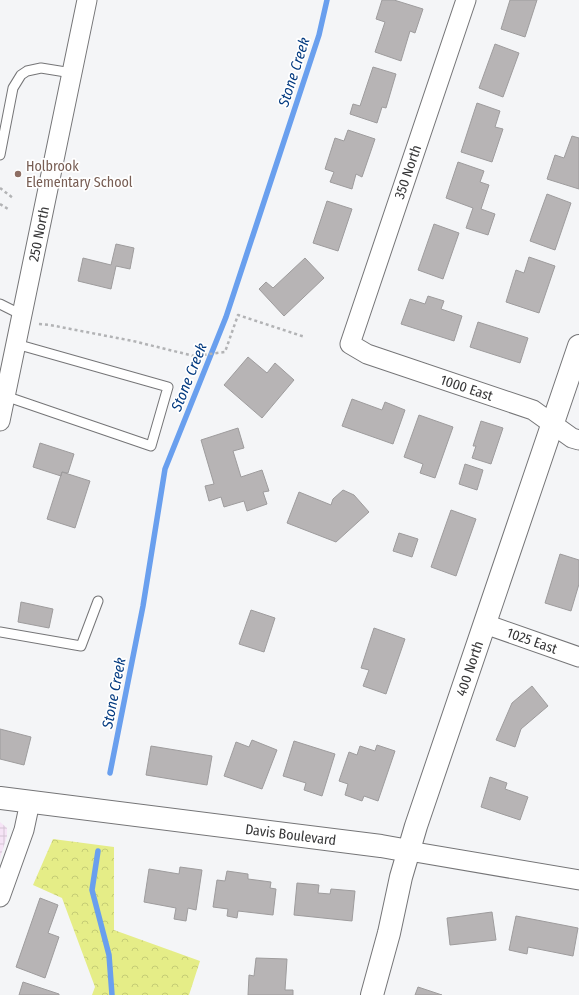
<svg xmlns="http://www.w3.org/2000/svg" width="579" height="995" font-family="'Fira Sans Condensed',sans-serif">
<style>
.industrial{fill:url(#industrial-grid)}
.forest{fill:url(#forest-crowns)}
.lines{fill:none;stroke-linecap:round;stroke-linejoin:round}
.stream{stroke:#699fee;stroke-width:5.5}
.building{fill:#b7b4b5;stroke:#9e9c9d}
.service-casing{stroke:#757577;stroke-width:11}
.minor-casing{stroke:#757577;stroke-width:21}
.tertiary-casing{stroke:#757577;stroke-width:24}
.secondary-casing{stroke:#757577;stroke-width:24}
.path{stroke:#b2b3b5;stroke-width:2.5;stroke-dasharray:3 3;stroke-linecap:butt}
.service{stroke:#fff;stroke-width:9}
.minor{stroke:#fff;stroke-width:19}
.tertiary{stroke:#fff;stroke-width:22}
.secondary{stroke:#fff;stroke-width:22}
.education-dot{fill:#8d6e63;stroke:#fff;stroke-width:1.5}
.labels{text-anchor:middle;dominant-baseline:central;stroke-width:3.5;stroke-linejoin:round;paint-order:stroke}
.education-label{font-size:14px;fill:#785e54;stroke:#fff;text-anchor:start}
.street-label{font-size:14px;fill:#363637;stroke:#fff}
.water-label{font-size:15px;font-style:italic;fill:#043b80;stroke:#fff}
</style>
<defs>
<pattern id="industrial-grid" width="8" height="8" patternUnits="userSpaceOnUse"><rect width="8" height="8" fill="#f6e4f6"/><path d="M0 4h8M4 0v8" fill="none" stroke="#d4c4d4"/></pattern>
<pattern id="forest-crowns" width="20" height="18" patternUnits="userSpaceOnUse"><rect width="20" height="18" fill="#e5ed87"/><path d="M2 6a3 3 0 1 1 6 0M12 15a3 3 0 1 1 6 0" fill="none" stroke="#c5cc75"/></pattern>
</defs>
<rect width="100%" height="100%" fill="#f4f5f7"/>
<path class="industrial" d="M0 822 7 828V836L0 858Z"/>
<path class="forest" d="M53 839 114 847V930L200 961 189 995H92L95 987 62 898 33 885Z"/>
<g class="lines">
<path class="stream" d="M110 773 143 606 165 469 226 317 319 35 327 0
M98 851 92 890 109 955 112 995"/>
</g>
<path class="building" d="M382 0H394L423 9 415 33 410 31 401 61 375 52 385 22 376 19Z
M510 0H537L525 37 501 29Z
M495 44 519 53 503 97 479 88Z
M373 67 396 74 386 108 382 107 377 123 350 114 353 104 360 106Z
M477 103 500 111 495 127 503 129 492 162 461 152Z
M348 130 375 139 362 177 356 174 352 189 330 182 334 172 325 169 335 138 344 141Z
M572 136 579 138V189L547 179 555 155 564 158Z
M458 162 484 171 480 182 489 185 481 209 495 214 488 235 466 228 473 208 446 198Z
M547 194 571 203 555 250 530 241Z
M327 201 352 209 338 251 313 243Z
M434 224 459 233 443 279 418 270Z
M116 244 134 248 130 269 116 266 111 289 78 281 83 258 111 265Z
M529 257 555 266 539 313 506 302 516 270 524 273Z
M305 258 324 278 284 316 259 289 266 282 273 288Z
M428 296 444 301 441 309 462 316 454 341 401 324 410 299 425 304Z
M478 322 528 338 520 363 470 347Z
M248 357 267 373 275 363 294 380 262 418 224 385Z
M352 399 382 410 385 402 405 410 393 444 342 426Z
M419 415 453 427 435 478 420 473 423 464 404 457Z
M481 421 503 428 491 464 472 458 476 446H473Z
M238 428 244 448 233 451 241 477 262 470 269 491 263 492 267 504 247 511 244 501 224 507 221 497 209 501 205 486 214 484 201 440Z
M40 443 74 454 68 473 62 472 61 476 33 467Z
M465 464 483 470 477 490 459 484Z
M62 472 90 481 75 528 47 519Z
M343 490 354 495 369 512 336 542 287 523 299 492 331 505 333 499Z
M451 510 476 519 456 576 431 567Z
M399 533 418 539 412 557 393 551Z
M560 554 579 560V584L571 611 545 603Z
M21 602 53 609 49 628 18 622Z
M251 610 275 618 264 652 239 644Z
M374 628 405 639 386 694 363 686 369 670 361 668Z
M532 686 548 706 521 729 515 747 496 740 512 703Z
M0 729 31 737 24 765 0 759Z
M252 740 277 750 262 789 224 776 236 742 249 747Z
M294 741 335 754 322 796 304 790 306 783 283 776Z
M377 745 395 751 378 801 364 796 362 801 345 795 348 784 339 781 349 752 357 755 360 746 375 751Z
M151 746 212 756 207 785 146 775Z
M490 777 507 783 505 789 528 797 520 820 481 807Z
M180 867 202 870 196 910 188 908 186 921 174 919 176 908 144 902 149 869 179 874Z
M227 871 248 874V879L271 882 270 888 276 889 273 915 238 911 237 918 227 916 228 909 213 907 217 880 225 881Z
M297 883 319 885 318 893 330 894 331 889 355 891 352 921 294 915Z
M40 898 58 905 48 933 59 937 45 978 16 967Z
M492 912 496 940 450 945 447 918Z
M516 916 578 928 573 956 528 947 527 954 509 950Z
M256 958 287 959 285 990H293V995H248L249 975 254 976Z
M23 982 59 994V995H19Z
M418 987 442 995H415Z"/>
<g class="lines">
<defs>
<path id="service" d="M0 155 13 88 21 75 27 71 41 68 72 73
M0 304 22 315
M5 396 151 446 168 387 16 344
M0 632 81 646 98 601"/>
<g id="minor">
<path id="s1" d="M466 0 350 344 367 354 533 410 572 438 579 440"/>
<path id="s2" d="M0 421 87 0"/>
<path id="s3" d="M485 624 579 657"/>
<path d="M409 851 579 880"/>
<path d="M0 897 24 830 30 802"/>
</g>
<g id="tertiary">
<path id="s4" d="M0 798 381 846 409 851"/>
</g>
<g id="secondary">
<path id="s5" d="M372 995 389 933 401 877 416 826 579 346"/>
</g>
</defs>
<use href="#service" class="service-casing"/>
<use href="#minor" class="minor-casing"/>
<use href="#tertiary" class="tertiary-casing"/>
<use href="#secondary" class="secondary-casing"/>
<path class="path" d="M0 188 13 198
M0 204 8 209
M39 324 50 325 133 341 194 356 225 352 238 315 305 337"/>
<use href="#service" class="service"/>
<use href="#minor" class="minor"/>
<use href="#tertiary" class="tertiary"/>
<use href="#secondary" class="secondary"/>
</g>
<circle class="education-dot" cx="18" cy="174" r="4"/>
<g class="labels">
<g class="education-label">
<text x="26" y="166">Holbrook<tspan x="26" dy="16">Elementary School</tspan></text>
</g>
<g class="street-label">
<text transform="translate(408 172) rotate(-71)">350 North</text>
<text stroke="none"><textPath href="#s2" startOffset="191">250 North</textPath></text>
<text stroke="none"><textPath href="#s1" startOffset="488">1000 East</textPath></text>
<text stroke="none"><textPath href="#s3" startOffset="50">1025 East</textPath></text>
<text stroke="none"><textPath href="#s5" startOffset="341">400 North</textPath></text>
<text stroke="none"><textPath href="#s4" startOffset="293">Davis Boulevard</textPath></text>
</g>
<g class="water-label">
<text transform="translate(294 72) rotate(-72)">Stone Creek</text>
<text transform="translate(189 377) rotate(-68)">Stone Creek</text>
<text transform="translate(114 693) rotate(-79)">Stone Creek</text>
</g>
</g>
</svg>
